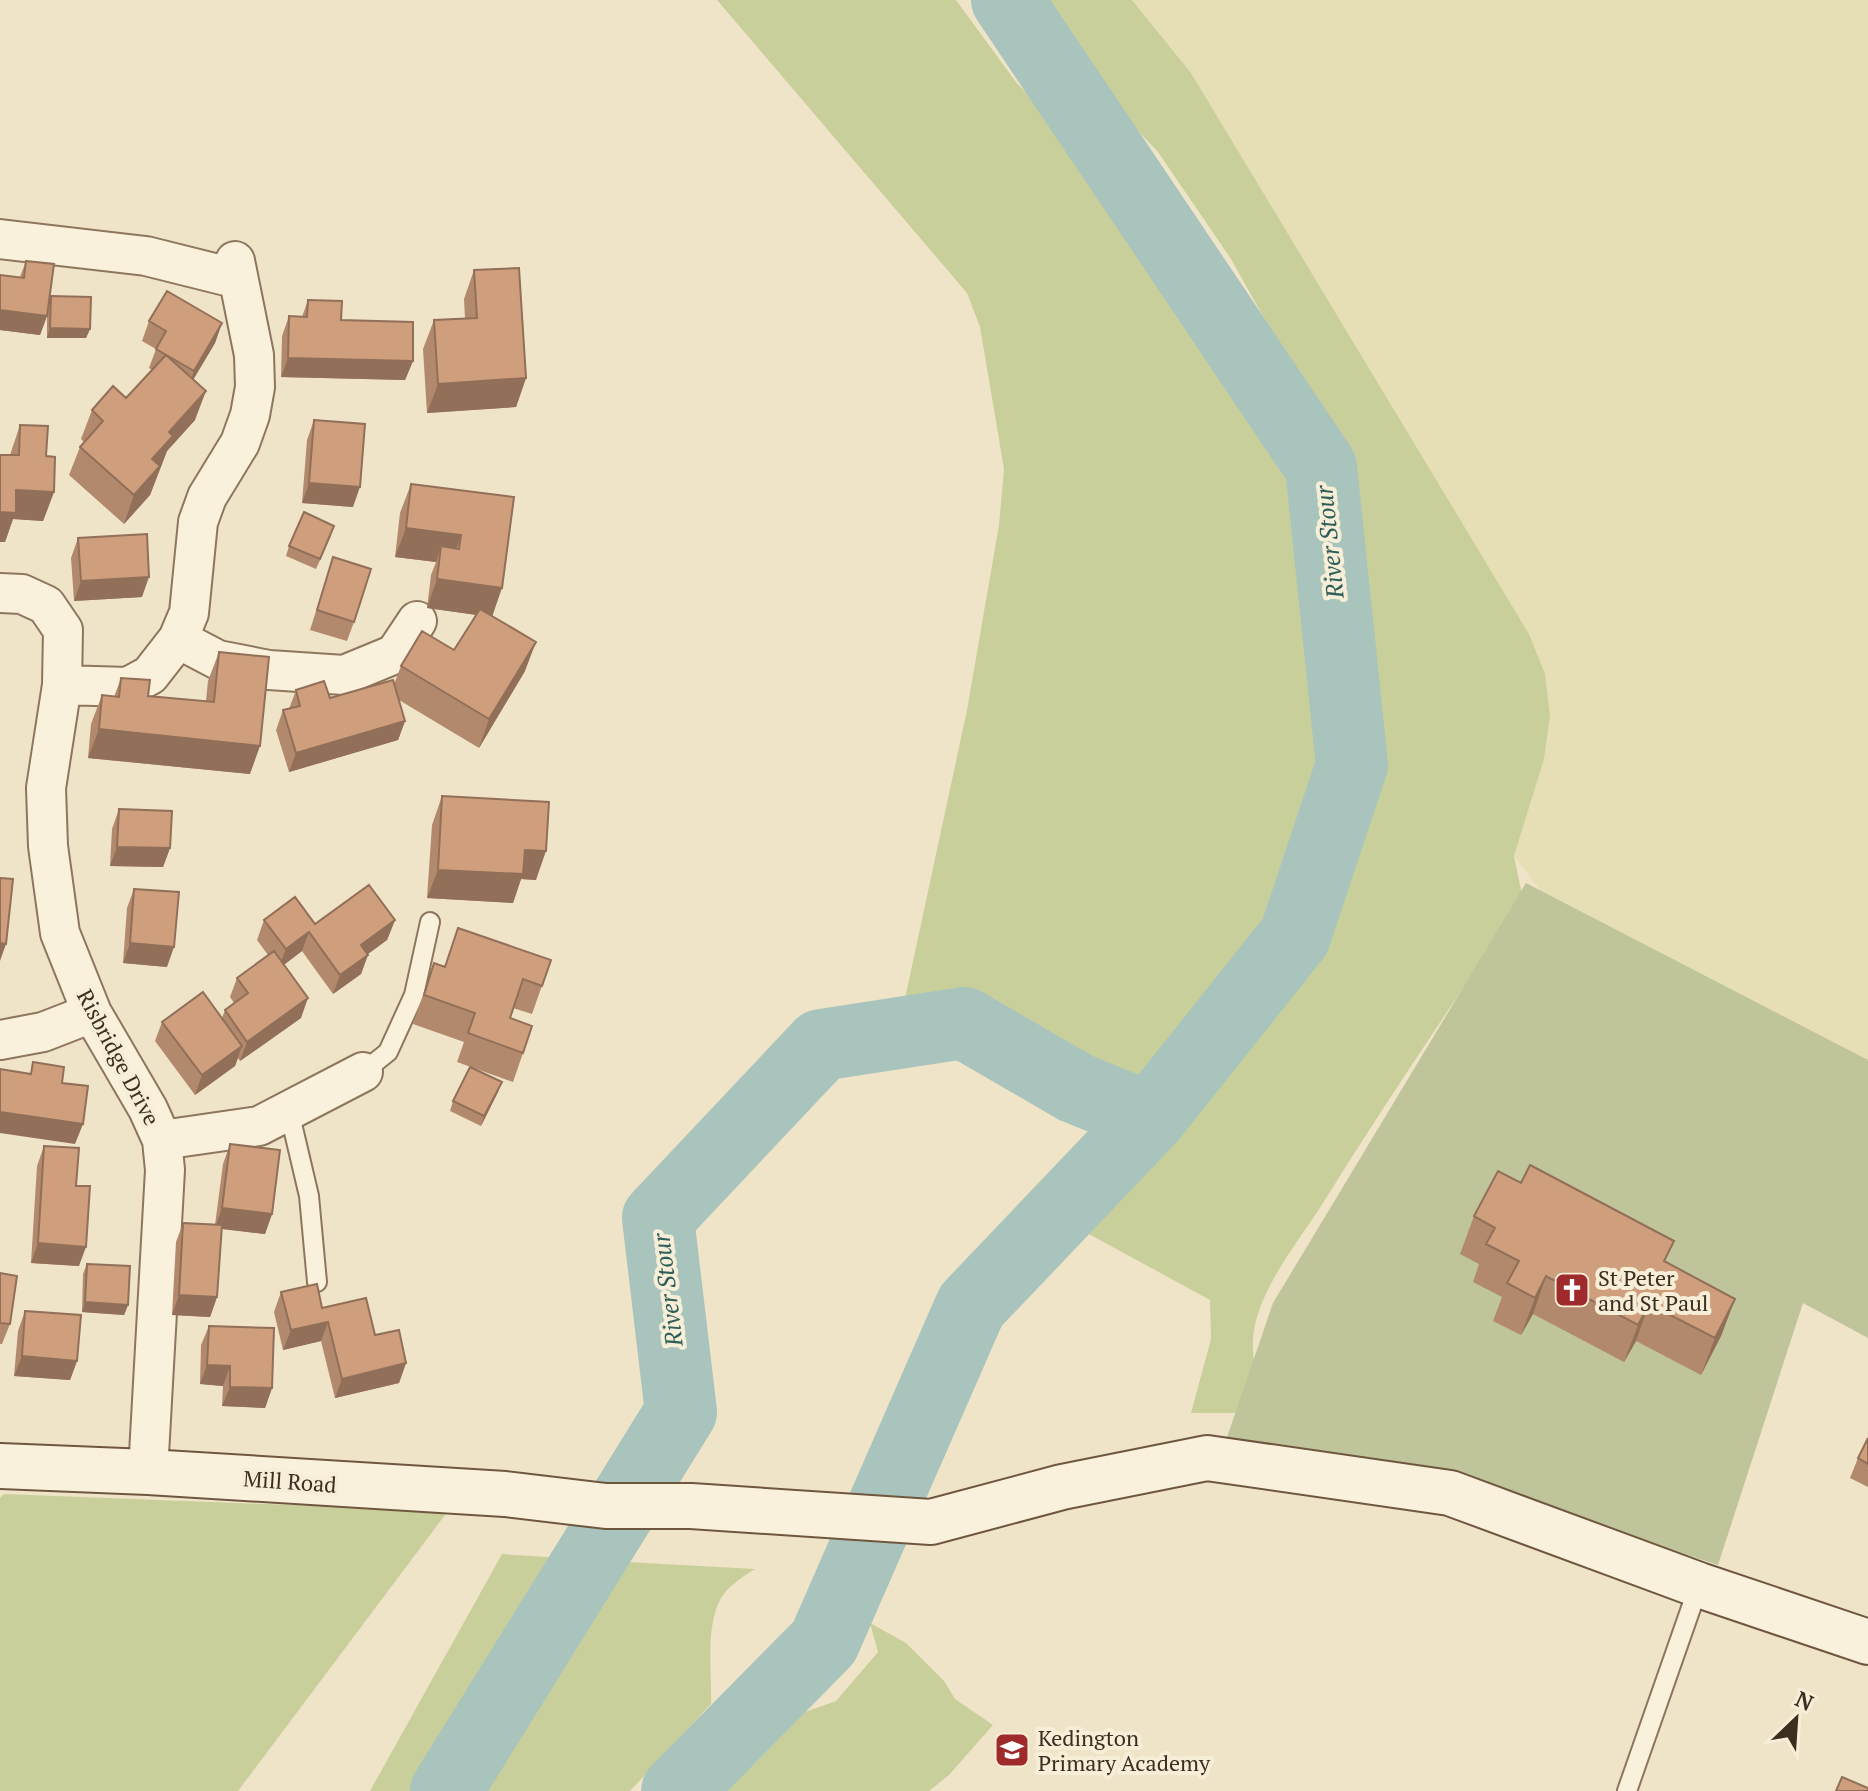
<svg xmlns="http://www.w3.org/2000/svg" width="1868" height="1791" font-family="'PT Serif',serif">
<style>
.farmland{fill:#e6deb5}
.green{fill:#c9cf9b}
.cemetery{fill:#bfc49a}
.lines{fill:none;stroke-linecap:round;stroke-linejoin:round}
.river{stroke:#a9c4bc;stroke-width:72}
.lane-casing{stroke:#8d765c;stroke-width:22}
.street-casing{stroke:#8d765c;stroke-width:42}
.secondary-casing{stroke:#6f573f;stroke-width:48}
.lane{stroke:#faf1dc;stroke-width:18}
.street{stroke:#faf1dc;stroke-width:38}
.secondary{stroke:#faf1dc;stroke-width:44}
.wall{fill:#b2896c}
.shaded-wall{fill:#916f58}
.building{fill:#cf9f7d;stroke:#916f58;stroke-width:2}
.labels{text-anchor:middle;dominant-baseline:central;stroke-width:8;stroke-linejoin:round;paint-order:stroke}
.street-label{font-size:22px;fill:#3d2e20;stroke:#f7eed8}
.poi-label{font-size:22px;fill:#3d2e20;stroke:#f7eed8;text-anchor:start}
.water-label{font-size:24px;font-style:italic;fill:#2f5d5a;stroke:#f7eed8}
</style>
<rect width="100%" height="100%" fill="#f0e4c8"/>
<path class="farmland" d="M1132 0H1868V1060L1541 891 1514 856 1544 759 1550 716 1545 674 1191 73Z"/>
<path class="green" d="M717 0H956L1016 82 1044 112 1133 190 1172 251 1282 458 1321 580 1338 674 1341 720 1330 808 1309 873 1275 931 1101 1147 1032 1060 1013 1046 898 1031 967 710 999 525 1004 469 980 327 967 293Z
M1014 0H1132L1191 73 1529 634 1545 674 1550 716 1544 759 1514 856 1523 899C1455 1000 1387 1100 1323 1203 1299 1241 1265 1281 1255 1325 1248 1358 1259 1384 1271 1413H1191L1211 1339 1210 1300 1076 1227 1099 1194 1132 1167 1161 1132 1279 973 1326 896 1366 784 1373 708 1372 638 1350 509 1331 447 1263 316 1231 259 1158 152Z
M4 1494 448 1511 238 1791H0V1498Z
M502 1554 577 1559 581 1573 590 1560 755 1569C743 1577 729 1585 721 1598 705 1627 712 1671 711 1704L630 1791H461L575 1607 581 1575 545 1582 416 1791H370Z
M870 1623 906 1643 944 1681 955 1699 993 1725 949 1775 929 1791H718L756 1762 802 1713 836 1701 878 1652Z"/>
<path class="cemetery" d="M1526 883 1868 1060V1338L1803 1303 1718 1565 1486 1489 1225 1443 1273 1303Z"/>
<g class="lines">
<path class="river" d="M446 1791 681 1412 658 1218 821 1045 964 1023 1076 1088 1150 1118
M677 1791 824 1642 971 1306 1150 1118 1295 936 1352 765 1321 467 1007 0"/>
<defs>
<path id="lane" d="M363 1072 388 1052 414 995 430 922
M289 1111 309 1196 317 1282
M1627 1791 1699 1585"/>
<path id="street" d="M0 239 146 256 238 279
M0 593 22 594 46 605 63 630 62 685 46 788 48 846 60 933 92 1013 148 1109 162 1140 165 1170 148 1472
M178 639 218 660 269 670 344 675 395 654 417 621
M62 685 128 687 150 675 178 639 189 613 198 522 207 497 240 443 250 415 255 387 254 355 235 261
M0 1040 43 1032 92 1013
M162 1140 259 1126 363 1072"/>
<path id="secondary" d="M0 1466 148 1472 505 1494 606 1506H691L931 1522 1062 1487 1207 1458 1450 1493 1699 1585 1868 1642"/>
</defs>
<use href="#lane" class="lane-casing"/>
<use href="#street" class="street-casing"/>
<use href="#secondary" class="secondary-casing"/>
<use href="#lane" class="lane"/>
<use href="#street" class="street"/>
<use href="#secondary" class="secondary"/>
</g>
<path class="wall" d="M26 261 49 302 51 296 90 329 86 338H47V316L40 335 0 330V275L20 277Z
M474 270 526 378 516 407 427 413 423 349 434 320 465 318 464 299Z
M308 300 413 361 405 380 281 377 282 336 289 316 302 317Z
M149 321 222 323 215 343 193 380 195 420 167 451 150 495 124 524 69 475 80 447 84 442 81 439 92 410 126 398 152 370 149 368 156 349 142 341Z
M314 420 353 507 302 503 307 440Z
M20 425 46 456 54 492 43 521 13 519 5 542H0V455H10Z
M411 484 514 497 492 616 525 671 479 748 399 700 405 721 398 740 289 772 276 730 283 710 289 709 296 690 330 698 394 684 401 666 454 650 476 615 427 608 431 575 436 562 395 557 400 513Z
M331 536 316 569 286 556 289 546Z
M78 538 142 597 74 601 71 558Z
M333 557 354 622 347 641 310 630Z
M219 652 250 774 88 758 91 724 102 695 114 697 121 678 148 696 206 701 208 681Z
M442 796 536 880 521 879 513 903 427 898 432 825Z
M119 809 170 848 163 867 110 866 112 829Z
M134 889 167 967 123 963 127 908Z
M264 920 315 924 395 920 387 940 368 954 361 974 333 994 302 951 284 965 301 1018 240 1061 238 1058 235 1066 195 1095 155 1041 162 1022 222 1018 225 1010 234 1003 230 997 237 978 268 955 257 940Z
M458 928 551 960 532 1014 513 1008 510 1018 523 1053 513 1082 457 1062 464 1042 413 1024 434 963 445 966Z
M498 1092 481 1126 450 1111 453 1101Z
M230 1144 272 1214 265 1234 221 1229 217 1297 210 1317 172 1315 176 1242 183 1223 215 1225 223 1164Z
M44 1146 76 1186 79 1266 31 1263 37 1166Z
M1474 1216 1666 1263 1735 1299 1721 1336 1701 1375 1636 1341 1624 1362 1533 1314 1521 1335 1493 1321 1502 1297 1473 1282 1479 1264 1460 1254Z
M87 1264 128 1305 124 1315 82 1312 83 1274Z
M0 1273 10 1324 2 1344H0Z
M281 1292 322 1308 375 1335 406 1363 399 1383 335 1398 321 1341 283 1350 274 1312Z
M25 1311 77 1361 70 1380 14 1376 18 1331Z
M209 1326 272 1388 265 1408 222 1406 223 1386 200 1384 201 1345Z
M1868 1438V1487L1850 1478 1858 1458Z"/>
<path class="shaded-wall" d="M0 310 47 316 40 335 0 330Z
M222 323 215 343 187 390 194 371Z
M50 328 90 329 86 338H47Z
M288 358 413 361 405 380 281 377Z
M526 378 516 407 427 413 438 384Z
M206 391 195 420 167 451 150 495 124 524 134 495 152 459 169 432Z
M309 483 360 487 353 507 302 503Z
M16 490 54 492 43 521 13 519 5 542H0V512Z
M406 528 461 535 451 564 441 546 436 562 395 557Z
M149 577 142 597 74 601 81 581Z
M437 579 502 588 492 617 427 608Z
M536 642 525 671 479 748 489 719Z
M405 721 398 740 289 772 296 753Z
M99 729 260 746 250 774 88 758Z
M117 847 170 848 163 867 110 866Z
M525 850 546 851 536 880 521 879 513 903 427 898 438 870Z
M395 920 387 940 354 964 361 945Z
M309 932 302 951 278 969 286 949Z
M0 943 6 944 0 961Z
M130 943 174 947 167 967 123 963Z
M368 955 361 974 333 994 340 975Z
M308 998 301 1018 240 1061 247 1042Z
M242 1046 235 1066 195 1095 202 1075Z
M502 1082 498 1092 481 1126 484 1116Z
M0 1112 83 1124 75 1144 0 1133Z
M222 1208 272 1214 265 1234 215 1228Z
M38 1243 86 1247 79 1266 31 1263Z
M1546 1276 1533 1314 1521 1335 1535 1298Z
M179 1295 217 1297 210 1317 172 1315Z
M1735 1299 1721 1336 1701 1375 1715 1338Z
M85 1302 128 1305 124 1315 82 1312Z
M1649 1304 1636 1341 1624 1362 1638 1325Z
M328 1322 321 1341 283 1350 291 1330Z
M22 1356 77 1361 70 1380 14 1376Z
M406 1363 399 1383 335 1398 342 1379Z
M207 1365 230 1366 223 1386 200 1384Z
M230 1387 272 1388 265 1408 222 1406Z"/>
<path class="building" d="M26 261 54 264 47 316 0 310V275L24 278Z
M519 268 526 378 438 384 434 320 477 318 474 270Z
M167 291 222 323 194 371 156 349 166 331 149 321Z
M51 296 91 297 90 329 50 328Z
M308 300 342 301 341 320 413 322V361L288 358 289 316 307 317Z
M166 355 206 391 169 432 173 436 152 459 160 466 134 495 80 447 103 421 92 410 113 386 126 398Z
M314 420 365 424 360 487 309 483Z
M20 425 48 426 46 456 55 457 54 492 16 490V513L0 512V455H19Z
M411 484 514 497 502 588 437 579 441 546 459 549 461 535 406 528Z
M304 512 334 526 320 559 289 546Z
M147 534 149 577 81 581 78 538Z
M333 557 371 569 354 622 317 610Z
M480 609 536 642 489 719 401 666 422 631 454 650Z
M219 652 269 657 260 746 99 729 102 695 119 697 121 678 150 680 148 696 214 702Z
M393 680 405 721 296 753 283 710 300 706 296 690 324 681 330 698Z
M442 796 549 802 546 851 525 850 523 874 438 870Z
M119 809 172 811 170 848 117 847Z
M0 878 13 879 6 944 0 943Z
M369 885 395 920 361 945 368 955 340 975 309 932 286 949 264 920 295 897 315 924Z
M134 889 179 892 174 947 130 943Z
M458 928 551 960 542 986 523 979 510 1018 532 1026 523 1053 468 1033 475 1013 424 995 434 963 445 967Z
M274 951 308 998 247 1042 225 1010 248 993 237 978Z
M203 992 242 1046 202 1075 162 1022Z
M33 1062 64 1067 62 1083 88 1086 83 1124 0 1112V1069L31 1074Z
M470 1067 502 1082 484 1116 453 1101Z
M230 1144 280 1150 272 1214 222 1208Z
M44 1146 79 1148 76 1186H90L86 1247 38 1243Z
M1530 1165 1674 1241 1664 1261 1735 1299 1715 1338 1649 1304 1638 1325 1546 1276 1535 1298 1507 1283 1519 1261 1486 1244 1495 1228 1474 1216 1498 1171 1521 1183Z
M183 1223 222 1225 217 1297 179 1295Z
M87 1264 130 1266 128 1305 85 1302Z
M0 1273 17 1276 10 1324 0 1323Z
M317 1284 322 1308 366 1298 375 1335 399 1330 406 1363 342 1379 328 1322 291 1330 281 1292Z
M25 1311 81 1315 77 1361 22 1356Z
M209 1326 274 1328 272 1388 230 1387V1366L207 1365Z
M1868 1438V1464L1858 1458Z
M1842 1777 1868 1788V1791H1836Z"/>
<defs>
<symbol id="church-square" viewBox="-11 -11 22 22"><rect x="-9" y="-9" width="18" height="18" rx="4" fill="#9e2a2b" stroke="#f7eed8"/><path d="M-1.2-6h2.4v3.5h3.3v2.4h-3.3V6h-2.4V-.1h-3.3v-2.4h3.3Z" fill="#fff"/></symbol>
<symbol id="school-square" viewBox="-11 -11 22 22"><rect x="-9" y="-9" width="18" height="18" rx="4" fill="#9e2a2b" stroke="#f7eed8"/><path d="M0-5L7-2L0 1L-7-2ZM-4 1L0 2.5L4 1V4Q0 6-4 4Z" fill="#fff"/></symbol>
</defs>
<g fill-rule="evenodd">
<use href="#church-square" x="1552" y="1270" width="40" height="40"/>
<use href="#school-square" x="992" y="1730" width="40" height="40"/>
</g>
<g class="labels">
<g class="street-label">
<text transform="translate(119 1057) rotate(62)">Risbridge Drive</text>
<text transform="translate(290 1481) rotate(4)">Mill Road</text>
</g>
<g class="poi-label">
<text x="1598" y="1277">St Peter<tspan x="1598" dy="25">and St Paul</tspan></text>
<text x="1038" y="1737">Kedington<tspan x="1038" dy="25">Primary Academy</tspan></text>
</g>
<g class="water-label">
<text transform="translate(1329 542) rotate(-96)">River Stour</text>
<text transform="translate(667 1290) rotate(-97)">River Stour</text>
</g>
</g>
<g transform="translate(1796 1719) rotate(25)" stroke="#f7eed8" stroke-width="6" paint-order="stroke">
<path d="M0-6L14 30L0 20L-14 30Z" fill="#3d2e20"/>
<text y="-12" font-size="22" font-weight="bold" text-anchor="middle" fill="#3d2e20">N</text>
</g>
</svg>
